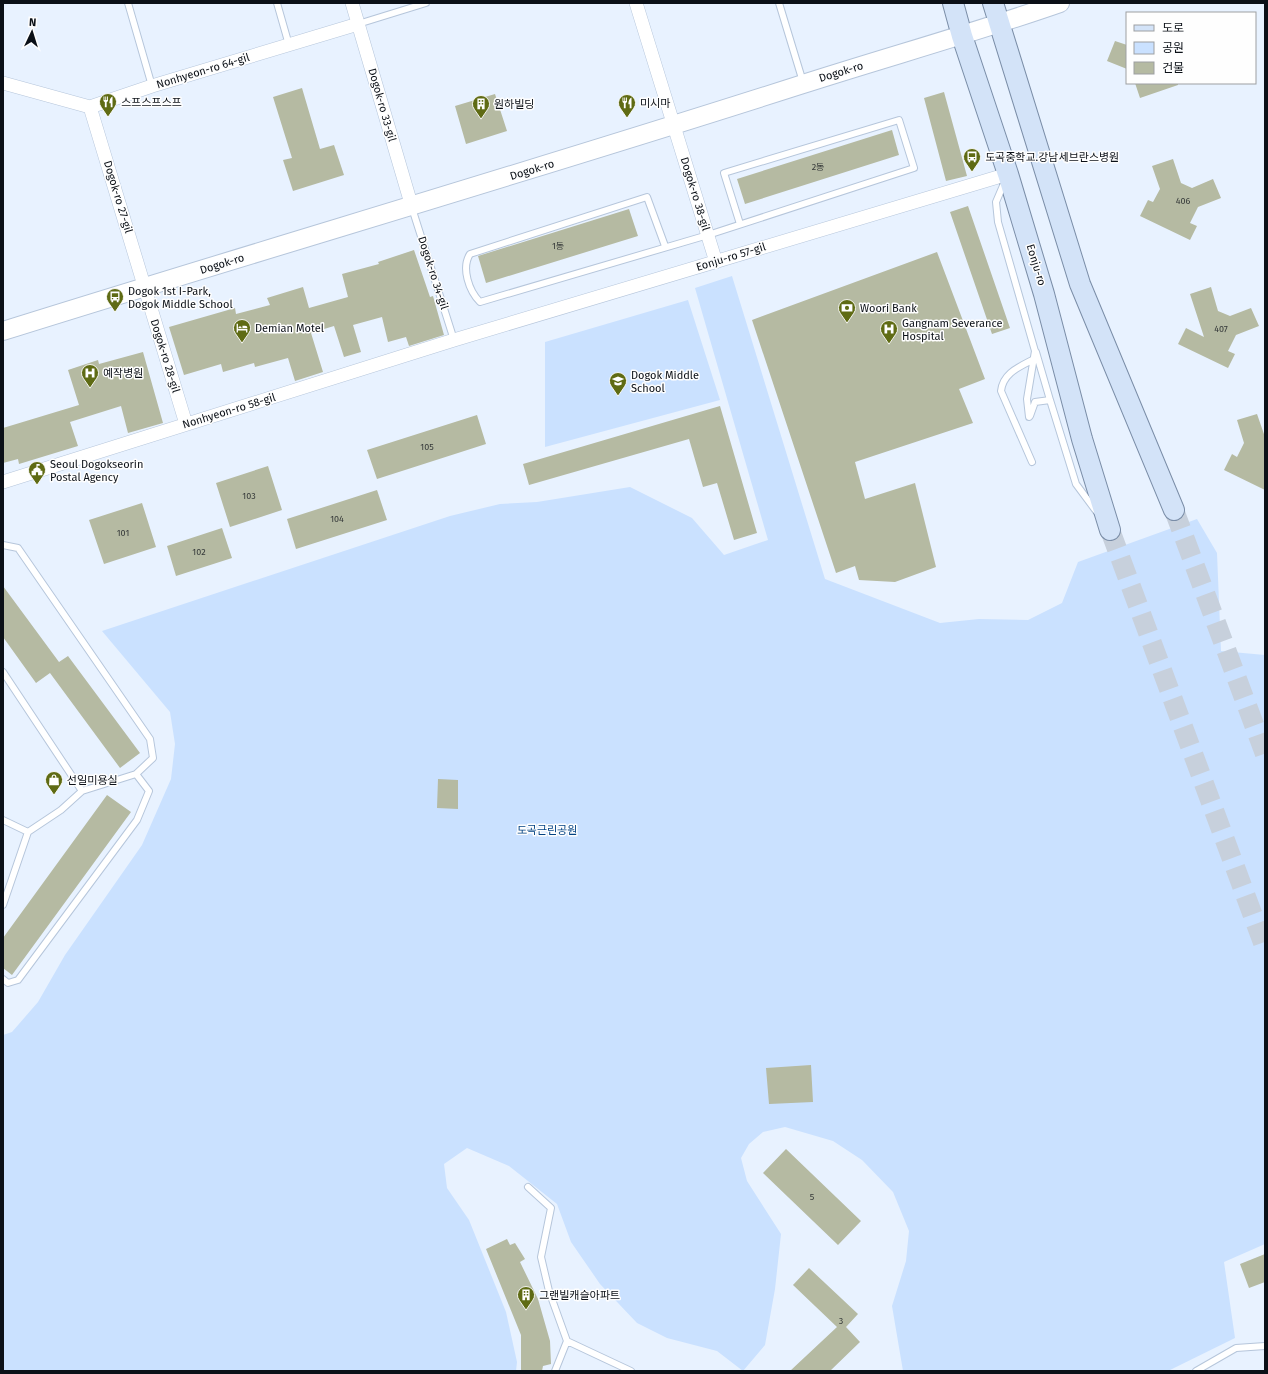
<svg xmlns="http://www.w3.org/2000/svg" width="1268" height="1374" font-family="'Fira Sans','Noto Sans KR',sans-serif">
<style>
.green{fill:#cae1ff}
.building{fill:#b5baa2}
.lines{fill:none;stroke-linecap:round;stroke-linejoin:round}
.primary-tunnel{stroke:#c7d0dc;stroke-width:20;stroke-dasharray:20 10;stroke-linecap:butt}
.service-casing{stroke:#b6c6db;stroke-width:8}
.minor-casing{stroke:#b6c6db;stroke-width:14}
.secondary-casing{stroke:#b6c6db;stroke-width:20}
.primary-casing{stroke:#7a8da7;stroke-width:22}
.service{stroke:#fff;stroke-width:6}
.minor{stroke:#fff;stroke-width:13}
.secondary{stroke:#fff;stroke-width:18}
.primary{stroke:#d3e3f8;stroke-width:20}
.labels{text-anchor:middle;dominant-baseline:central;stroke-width:3;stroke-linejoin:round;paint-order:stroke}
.number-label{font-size:9px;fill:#363a3a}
.street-label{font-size:11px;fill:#0b1017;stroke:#fefefe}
.poi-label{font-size:11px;fill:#0b1017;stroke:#fefefe;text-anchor:start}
.park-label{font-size:11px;fill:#024282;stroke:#fefefe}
</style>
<rect width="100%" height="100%" fill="#e8f2ff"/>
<path class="green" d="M732 276 825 579 940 623 979 619 1028 620 1062 603 1078 562 1197 519 1217 553 1221 651 1265 655V1244L1224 1262 1235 1338 1168 1371H903L892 1306 906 1261 909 1231 893 1192 862 1160 833 1141 785 1127 763 1132 749 1144 741 1158 747 1181 781 1234 775 1289 765 1345 743 1371 717 1351 667 1338 637 1323 600 1284 571 1242 557 1204 509 1166 467 1148 444 1164 447 1188 469 1220 506 1312 517 1362 516 1371H3V1035L12 1032 38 1002 65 955 142 845 171 779 175 744 170 712 102 631 450 516 500 504 537 502 630 487 692 518 724 555 768 540 695 288Z
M688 300 720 400 545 447V342Z"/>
<path class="building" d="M1115 41 1127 45V69L1107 61Z
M1135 83H1178V85L1140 98Z
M302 88 320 149 334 145 344 175 293 191 283 160 292 158 273 97Z
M944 92 967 176 946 181 924 98Z
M495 94 507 131 466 144 455 106Z
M892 130 899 155 745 204 737 179Z
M1173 159 1181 183 1192 188 1213 179 1221 198 1198 207 1190 223 1197 226 1190 240 1140 216 1148 200 1153 202 1160 189 1152 166Z
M968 206 1010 328 992 334 950 212Z
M629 209 638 236 486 283 478 256Z
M414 250 430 297 433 296 444 335 409 346 406 337 388 342 382 317 353 325 361 352 344 357 334 326 311 333 323 372 295 381 288 358 255 367 254 363 223 372 221 364 184 375 169 327 235 308 236 314 270 305 267 298 303 287 309 308 348 297 342 274 379 264 378 262Z
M937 252 985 379 959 389 973 423 855 462 865 499 915 483 936 567 895 582 859 580 855 566 836 573 752 320Z
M1211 287 1218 311 1230 316 1251 308 1259 326 1236 335 1228 351 1235 354 1228 368 1178 344 1186 328 1204 337 1190 294Z
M143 352 163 423 128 433 121 406 70 422 78 446 19 464 18 459 3 463V428L79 405 68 370 98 360 99 364Z
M720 406 757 533 734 540 717 483 703 487 689 439 529 485 523 464Z
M1257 414 1265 437V490L1224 470 1232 454 1237 457 1244 443 1237 420Z
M477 415 486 444 377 479 367 450Z
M268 466 282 510 230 527 216 483Z
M377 490 387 520 296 549 287 519Z
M142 503 156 547 104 564 89 520Z
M222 528 232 558 176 576 167 546Z
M3 586 59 662 68 656 140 753 120 768 50 673 36 683 3 637Z
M438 779 458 780V809L437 808Z
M107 795 131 812 12 975 3 968V938Z
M811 1065 813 1102 769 1104 766 1068Z
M786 1149 861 1221 838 1245 763 1173Z
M507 1239 510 1245 515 1243 525 1259 520 1262 538 1299 550 1341 551 1364 543 1366 542 1371H521V1335L486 1249Z
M1265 1254V1282L1249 1288 1240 1264Z
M809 1268 858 1314 846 1327 860 1342 830 1371H790L837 1327 793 1285Z"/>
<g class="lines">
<path class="primary-tunnel" d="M1174 510 1265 754
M1110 530 1265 948"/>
<defs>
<path id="service" d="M128 3 152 86
M277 3 289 45
M779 3 803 82
M358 24 426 3
M1005 181 996 202 998 222 1035 351 1027 399 1029 417
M412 208 454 340
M665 246 647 197 470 254C461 268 469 291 480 302L708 235 914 168 899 120 724 173 740 224
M1036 352 1050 400
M1030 416 1035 402 1050 400 1076 484 1096 511
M1032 462 1001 391C1003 373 1019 367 1034 359
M3 545 18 548 150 739 153 758 136 774 82 791 3 672
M3 820 28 832 61 810 82 791
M3 905 28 832
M3 979 8 983 18 980 137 820 149 791 136 774
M528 1187 551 1208 541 1257 549 1291 567 1341 631 1371
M555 1371 567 1341
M1196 1371 1236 1348 1265 1346"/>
<path id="minor" d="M352 3 412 207
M636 3 716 262
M3 83 90 107 152 86 358 24
M90 107 186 424
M3 482 454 340 1008 174"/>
<path id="secondary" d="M3 331C268 248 535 170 800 85 887 57 974 33 1060 3"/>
<path id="primary" d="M953 3 962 36 1008 174 1044 294 1082 439 1110 530
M993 3 1080 284 1174 510"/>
</defs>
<use href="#service" class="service-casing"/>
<use href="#minor" class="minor-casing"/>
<use href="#secondary" class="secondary-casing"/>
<use href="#primary" class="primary-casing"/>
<use href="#service" class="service"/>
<use href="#minor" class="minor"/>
<use href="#secondary" class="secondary"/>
<use href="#primary" class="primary"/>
</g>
<defs>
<symbol id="restaurant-pin" viewBox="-11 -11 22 30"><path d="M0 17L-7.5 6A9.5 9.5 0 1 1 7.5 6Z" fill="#5f6b14" stroke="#fefefe"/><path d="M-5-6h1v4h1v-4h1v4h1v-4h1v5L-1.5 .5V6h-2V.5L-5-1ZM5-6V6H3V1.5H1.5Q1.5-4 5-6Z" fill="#fff"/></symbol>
<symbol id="building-pin" viewBox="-11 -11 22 30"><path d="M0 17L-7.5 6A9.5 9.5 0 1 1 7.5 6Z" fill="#5f6b14" stroke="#fefefe"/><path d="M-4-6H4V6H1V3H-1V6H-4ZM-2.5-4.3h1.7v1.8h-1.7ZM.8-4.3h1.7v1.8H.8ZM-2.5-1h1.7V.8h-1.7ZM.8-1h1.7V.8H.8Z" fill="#fff"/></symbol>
<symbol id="bus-pin" viewBox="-11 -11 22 30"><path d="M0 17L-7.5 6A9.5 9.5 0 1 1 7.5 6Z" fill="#5f6b14" stroke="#fefefe"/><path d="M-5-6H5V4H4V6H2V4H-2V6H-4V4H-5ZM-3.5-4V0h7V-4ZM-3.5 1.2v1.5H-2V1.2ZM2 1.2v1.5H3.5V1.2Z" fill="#fff"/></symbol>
<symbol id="bank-pin" viewBox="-11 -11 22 30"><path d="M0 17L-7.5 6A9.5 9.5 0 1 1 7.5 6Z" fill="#5f6b14" stroke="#fefefe"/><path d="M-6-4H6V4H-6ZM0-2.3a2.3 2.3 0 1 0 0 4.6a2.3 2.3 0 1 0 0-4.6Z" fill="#fff"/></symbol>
<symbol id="hotel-pin" viewBox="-11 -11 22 30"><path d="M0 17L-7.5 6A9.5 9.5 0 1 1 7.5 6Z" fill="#5f6b14" stroke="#fefefe"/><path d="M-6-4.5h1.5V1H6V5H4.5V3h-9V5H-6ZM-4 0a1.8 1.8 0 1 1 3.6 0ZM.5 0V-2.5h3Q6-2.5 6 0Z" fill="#fff"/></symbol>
<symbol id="hospital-pin" viewBox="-11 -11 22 30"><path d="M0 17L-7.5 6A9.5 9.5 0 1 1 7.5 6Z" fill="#5f6b14" stroke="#fefefe"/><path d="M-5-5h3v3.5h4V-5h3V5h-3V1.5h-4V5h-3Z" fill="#fff"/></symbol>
<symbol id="school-pin" viewBox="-11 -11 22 30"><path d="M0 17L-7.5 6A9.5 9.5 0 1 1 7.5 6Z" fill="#5f6b14" stroke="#fefefe"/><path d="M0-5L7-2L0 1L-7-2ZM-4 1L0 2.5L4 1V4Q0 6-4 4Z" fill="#fff"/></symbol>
<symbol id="civic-pin" viewBox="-11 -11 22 30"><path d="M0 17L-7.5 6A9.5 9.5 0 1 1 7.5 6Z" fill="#5f6b14" stroke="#fefefe"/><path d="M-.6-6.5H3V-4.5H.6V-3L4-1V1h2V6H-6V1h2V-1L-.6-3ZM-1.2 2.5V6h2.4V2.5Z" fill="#fff"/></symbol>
<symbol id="shop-pin" viewBox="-11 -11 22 30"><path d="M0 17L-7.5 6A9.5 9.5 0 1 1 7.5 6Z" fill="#5f6b14" stroke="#fefefe"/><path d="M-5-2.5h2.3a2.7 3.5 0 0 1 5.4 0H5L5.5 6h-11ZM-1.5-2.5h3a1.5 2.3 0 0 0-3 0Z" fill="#fff"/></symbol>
</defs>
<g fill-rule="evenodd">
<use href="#restaurant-pin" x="98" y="92" width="20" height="27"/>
<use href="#restaurant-pin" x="617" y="93" width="20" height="27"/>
<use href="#building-pin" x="471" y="94" width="20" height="27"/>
<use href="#bus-pin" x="962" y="147" width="20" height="27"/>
<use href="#bus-pin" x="105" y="287" width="20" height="27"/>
<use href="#bank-pin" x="837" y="298" width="20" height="27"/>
<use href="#hotel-pin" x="232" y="318" width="20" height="27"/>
<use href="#hospital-pin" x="879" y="319" width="20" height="27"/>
<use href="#hospital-pin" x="80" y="363" width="20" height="27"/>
<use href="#school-pin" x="608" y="371" width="20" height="27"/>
<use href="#civic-pin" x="27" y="460" width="20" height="27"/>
<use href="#shop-pin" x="44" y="770" width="20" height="27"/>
<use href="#building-pin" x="516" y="1285" width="20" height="27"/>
</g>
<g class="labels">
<g class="number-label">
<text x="818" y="167">2동</text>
<text x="1183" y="201">406</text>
<text x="558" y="246">1동</text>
<text x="1221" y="329">407</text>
<text x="427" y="447">105</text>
<text x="249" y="496">103</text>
<text x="337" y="519">104</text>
<text x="123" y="533">101</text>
<text x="199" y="552">102</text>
<text x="812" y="1197">5</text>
<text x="841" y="1321">3</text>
</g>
<g class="street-label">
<text transform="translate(203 71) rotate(-17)">Nonhyeon-ro 64-gil</text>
<text transform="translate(841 72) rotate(-17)">Dogok-ro</text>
<text transform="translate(382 105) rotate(74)">Dogok-ro 33-gil</text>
<text transform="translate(532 170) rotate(-17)">Dogok-ro</text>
<text transform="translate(695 194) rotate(73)">Dogok-ro 38-gil</text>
<text transform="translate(118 197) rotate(73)">Dogok-ro 27-gil</text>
<text transform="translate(731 257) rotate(-17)">Eonju-ro 57-gil</text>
<text transform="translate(222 264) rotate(-17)">Dogok-ro</text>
<text transform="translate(1036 265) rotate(73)">Eonju-ro</text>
<text transform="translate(433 273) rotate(72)">Dogok-ro 34-gil</text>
<text transform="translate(165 356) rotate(73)">Dogok-ro 28-gil</text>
<text transform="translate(229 411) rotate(-17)">Nonhyeon-ro 58-gil</text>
</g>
<g class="poi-label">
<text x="121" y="102">스프스프스프</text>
<text x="640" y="103">미시마</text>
<text x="494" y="104">원하빌딩</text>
<text x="985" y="157">도곡중학교.강남세브란스병원</text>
<text x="128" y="291">Dogok 1st I-Park,<tspan x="128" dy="13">Dogok Middle School</tspan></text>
<text x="860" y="308">Woori Bank</text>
<text x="902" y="323">Gangnam Severance<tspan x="902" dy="13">Hospital</tspan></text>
<text x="255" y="328">Demian Motel</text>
<text x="103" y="373">예작병원</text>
<text x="631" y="375">Dogok Middle<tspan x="631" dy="13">School</tspan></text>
<text x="50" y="464">Seoul Dogokseorin<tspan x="50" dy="13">Postal Agency</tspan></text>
<text x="67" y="780">선일미용실</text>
<text x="539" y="1295">그랜빌캐슬아파트</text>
</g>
<g class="park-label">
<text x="547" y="830">도곡근린공원</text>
</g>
</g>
<rect width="1268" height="1374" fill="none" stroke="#0b1017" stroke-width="8"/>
<rect x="1126" y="12" width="130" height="72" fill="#fefefe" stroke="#9d9fa2"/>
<rect x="1134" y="25" width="20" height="6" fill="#d3e3f8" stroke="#9d9fa2"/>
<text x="1162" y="32" font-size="12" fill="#0b1017">도로</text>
<rect x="1134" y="42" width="20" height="12" fill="#cae1ff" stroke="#9d9fa2"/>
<text x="1162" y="52" font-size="12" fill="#0b1017">공원</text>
<rect x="1134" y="62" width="20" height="12" fill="#b5baa2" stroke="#9d9fa2"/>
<text x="1162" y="72" font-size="12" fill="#0b1017">건물</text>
<g transform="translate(32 32) rotate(4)" stroke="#fefefe" stroke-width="3" paint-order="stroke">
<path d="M0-3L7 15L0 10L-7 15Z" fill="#0b1017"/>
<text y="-6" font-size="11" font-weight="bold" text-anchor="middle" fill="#0b1017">N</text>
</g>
</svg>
